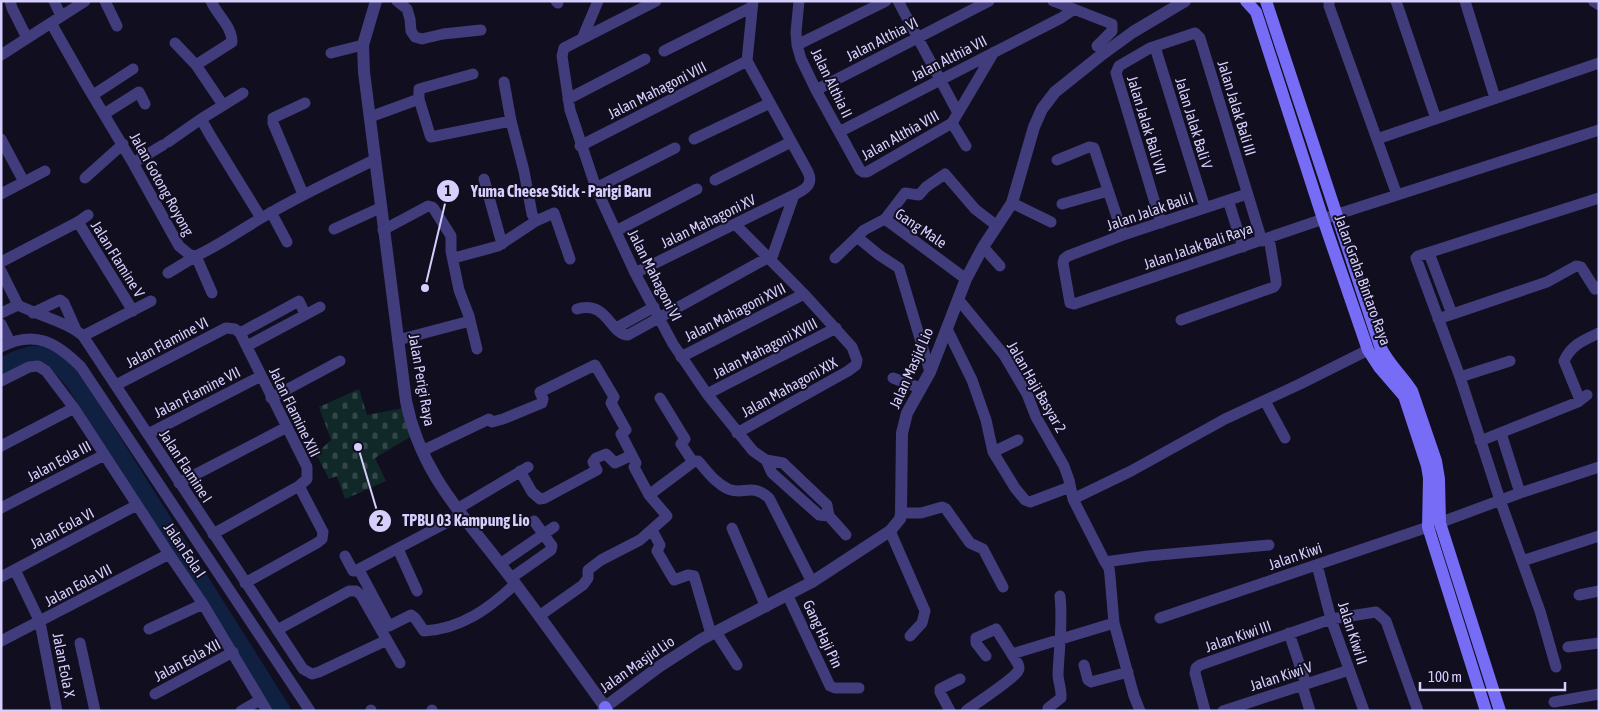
<svg xmlns="http://www.w3.org/2000/svg" width="1600" height="712" font-family="'Asap Condensed',sans-serif">
<style>
.cemetery{fill:url(#cemetery-stones)}
.lines{fill:none;stroke-linecap:round;stroke-linejoin:round}
.river{stroke:#0f2041;stroke-width:18}
.minor{stroke:#413c7b;stroke-width:11}
.tertiary{stroke:#413c7b;stroke-width:12}
.secondary{stroke:#766cf6;stroke-width:12}
.labels{text-anchor:middle;dominant-baseline:central;stroke-width:4;stroke-linejoin:round;paint-order:stroke}
.street-label{font-size:15px;fill:#d6cefc;stroke:#110e1f}
.leader{fill:none;stroke:#d6cefc;stroke-width:2}
.callout-dot{fill:#d6cefc;stroke:#110e1f;stroke-width:2}
.mark-label{font-size:15px;text-anchor:middle;font-weight:bold;fill:#111}
.callout-label{font-size:16px;text-anchor:middle;font-weight:bold;fill:#d6cefc;stroke:#110e1f;stroke-width:4;stroke-linejoin:round;paint-order:stroke}
</style>
<defs>
<pattern id="cemetery-stones" width="16" height="16" patternUnits="userSpaceOnUse" patternTransform="scale(1.25)"><rect width="16" height="16" fill="#112828"/><path d="M2 7V4a2 2 0 0 1 4 0v3zM10 15v-3a2 2 0 0 1 4 0v3z" fill="#334648"/></pattern>
</defs>
<rect width="100%" height="100%" fill="#110e1f"/>
<path class="cemetery" d="M359 389 367 415 403 408 410 437 375 458 386 481 345 499 337 476 329 479 316 454 331 440 319 407Z"/>
<g class="lines">
<path class="river" d="M1 367C40 347 50 351 76 384L282 711"/>
<path class="minor" d="M10 1 12 8 27 38
M54 1 61 16
M105 1 117 26
M397 1 407 9 410 19 411 31 415 37 422 39 443 34 481 30
M556 1 558 3
M656 1 564 48 562 56 570 110 596 188 635 273 673 344 707 394 753 451 766 460 783 463 827 505 829 516 846 535
M799 1 796 32 797 45 801 59 816 90 860 170 863 172H867L952 123 994 52
M898 1 958 113
M1053 1 1112 24V31L1097 46
M1329 1V6L1397 195
M1396 1 1436 119
M1465 1 1495 98
M51 23 84 81 133 163 179 246 190 255 196 256C222 244 246 226 272 212 305 193 340 177 374 160
M582 39 598 1
M175 43 196 65 223 105
M797 45 886 1
M1155 47 1205 208
M664 51 752 7
M331 53 363 45
M1 55 85 1
M196 65 232 42C232 26 217 15 211 1
M473 74 419 89V99L430 135 431 137 511 121
M504 82 511 121 524 171 532 214 536 221
M816 90 989 1
M243 93 201 119 210 135 261 218
M93 95 133 69
M568 99 645 59
M104 114 139 92 145 104
M370 117 419 99
M952 123 966 146
M839 132 1061 18 1073 10
M1 139 24 182
M694 139 770 103
M1377 139 1599 63
M168 142 201 119
M580 146 747 61
M1057 160 1089 147 1094 148 1123 235
M133 163 163 145
M85 178 123 144
M484 179 502 244
M715 180 791 142
M596 188 675 148
M1 194 45 171
M303 194 273 123V118L305 103
M1247 194 1123 235 1068 256 1064 259 1063 263 1070 303 1074 304 1335 215 1599 130
M1228 200 1243 247
M1012 203 1051 222
M1062 204 1108 191
M271 212 287 242
M885 219 905 193 919 195 926 187 945 174 975 209 997 226
M885 219 966 279
M78 222 133 311
M1161 223 1116 73 1119 66 1150 48 1195 33 1200 38 1262 241
M735 224 804 294 852 347 857 360 856 365 848 371 737 433
M334 229 380 208
M383 230 428 206 432 207 434 209 451 236V251L459 290 469 316 477 349
M616 231 697 189
M857 237 864 230 885 219
M983 247 1000 266
M1429 253 1452 314
M454 258 498 246 536 221 554 213 570 259
M835 258 857 237 879 255 899 268 930 372
M771 260 794 195
M1 262 78 222 88 215
M1 271 18 305
M168 273 196 256 212 293
M635 273 794 195C804 190 814 185 808 172L747 61 753 1
M958 299 1004 355 1027 394 1036 417 1064 466 1069 480 1073 499 1105 562
M18 305C37 315 68 322 83 336L303 669 312 674 319 672 387 640
M577 309C608 300 610 335 628 335L769 257
M1 313 18 305
M33 313 60 300 64 303 76 330
M1438 319 1547 282 1576 266 1581 267 1595 289 1599 287
M1181 320 1274 287 1276 284V280L1269 238
M1 324 10 342
M616 328 654 307
M947 329 972 380 986 420 993 452 1015 488 1025 500 1030 502 1070 487
M240 333 299 301 305 314
M83 336 151 301
M398 340 470 321
M247 346 320 307
M1 347C35 329 57 343 81 367L310 711
M681 357 804 294
M1460 377 1510 361
M893 378 920 388
M1 381 29 367 38 366 46 371 74 408 169 554 203 604 267 711
M116 385 226 328 235 329 240 333 307 467V479L299 486 323 532 322 539 317 543 245 583
M707 394 836 328
M271 398 340 361
M1580 400 1564 361C1571 345 1584 340 1599 333
M1265 401 1285 438
M1501 433 1520 493
M148 434 261 376
M1480 441 1578 402 1587 395
M1 446 74 408
M422 451 489 419 492 422 503 419 542 403 543 399 540 392 595 365 614 397 611 403 626 430 621 434 636 463 634 467 649 495 667 516 640 540 601 560 588 570V578L583 585 539 616
M993 452 1018 440
M766 460 772 473 819 515 829 516
M693 462 698 461C707 471 715 483 728 489 743 496 751 482 769 498L812 582
M520 471 532 492 540 499 545 498 597 470 593 462 596 458 606 454 615 463 632 455
M179 483 287 427
M649 495 693 462 681 444 685 439 660 398
M1073 499 1131 471 1225 419 1300 384 1368 350
M1 508 104 455
M457 509 528 467
M901 513H921L942 507 946 509 970 543 983 549 1003 587
M732 528 766 607
M652 530 660 545 657 551 674 580 688 575 694 576 711 634
M890 531 925 611 922 623 910 636
M213 534 299 486
M398 549 417 591
M345 556 353 571H355L461 515
M1522 561 1599 536
M500 564 554 527
M1317 565 1331 619 1364 711
M15 570 40 622 57 711
M359 570 389 626 411 615 415 618 424 631C461 629 490 608 515 584
M1 577 137 505
M511 578 551 550 552 546 534 521
M1579 595 1599 591
M788 596 830 686 835 688H859
M1160 618 1428 527 1520 493 1599 467
M149 629 203 604
M277 630 349 591H356L361 595 400 663
M716 632 737 665
M1289 633 1306 684
M1 641 169 554
M80 643 95 711
M1568 647 1599 643
M1012 654 1114 623
M1084 665 1088 680 1091 682 1128 672
M1556 667 1540 611 1500 500 1460 377 1416 258 1418 256 1599 198
M1302 685 1310 711
M155 694 233 652
M1554 702 1599 694
M371 710V711
M432 710V711
M241 711 260 700
M950 711 940 692V689L960 679
M966 711C976 703 1013 680 1018 671 1020 668 1019 667 1018 664L996 629 976 638V643L986 656
M1048 711V708L1061 698C1062 690 1058 682 1058 674 1059 649 1063 622 1060 596
M1140 711 1134 696 1114 623 1110 576 1109 568 1105 562 1148 556 1269 545
M1205 711 1195 673 1196 668 1200 665 1331 619 1376 612 1386 621 1418 711
M1223 711 1349 670"/>
<path class="tertiary" d="M376 1 363 45 364 72 406 401C421 476 467 519 511 578 543 620 574 664 605 707
M1594 1 1599 4
M603 711 605 707 660 666 702 639 812 582 890 531 900 519 901 513 902 433 907 413 930 372 966 279 983 247 1012 203 1034 127 1042 109 1055 92 1100 56 1133 32 1185 1"/>
<path class="secondary" d="M1246 1 1256 12 1323 219 1368 350 1379 367 1404 396 1427 466 1429 478 1428 527 1486 711
M1266 1 1380 346C1388 364 1402 375 1412 391L1436 461 1439 479 1440 523 1500 711
M605 707 607 711"/>
</g>
<g class="labels">
<g class="street-label">
<text transform="translate(882 39) rotate(-27)">Jalan Althia VI</text>
<text transform="translate(949 58) rotate(-27)">Jalan Althia VII</text>
<text transform="translate(832 83) rotate(64)">Jalan Althia II</text>
<text transform="translate(657 90) rotate(-27)">Jalan Mahagoni VIII</text>
<text transform="translate(1237 108) rotate(73)">Jalan Jalak Bali III</text>
<text transform="translate(1194 123) rotate(73)">Jalan Jalak Bali V</text>
<text transform="translate(1147 125) rotate(73)">Jalan Jalak Bali VII</text>
<text transform="translate(900 135) rotate(-29)">Jalan Althia VIII</text>
<text transform="translate(162 184) rotate(61)">Jalan Gotong Royong</text>
<text transform="translate(1150 211) rotate(-19)">Jalan Jalak Bali I</text>
<text transform="translate(708 221) rotate(-26)">Jalan Mahagoni XV</text>
<text transform="translate(921 228) rotate(34)">Gang Male</text>
<text transform="translate(1198 246) rotate(-19)">Jalan Jalak Bali Raya</text>
<text transform="translate(118 259) rotate(58)">Jalan Flamine V</text>
<text transform="translate(655 275) rotate(63)">Jalan Mahagoni VI</text>
<text transform="translate(1363 280) rotate(70)">Jalan Graha Bintaro Raya</text>
<text transform="translate(735 312) rotate(-27)">Jalan Mahagoni XVII</text>
<text transform="translate(167 342) rotate(-28)">Jalan Flamine VI</text>
<text transform="translate(765 348) rotate(-27)">Jalan Mahagoni XVIII</text>
<text transform="translate(911 368) rotate(-66)">Jalan Masjid Lio</text>
<text transform="translate(422 380) rotate(80)">Jalan Perigi Raya</text>
<text transform="translate(789 387) rotate(-29)">Jalan Mahagoni XIX</text>
<text transform="translate(1037 387) rotate(60)">Jalan Haji Basyar 2</text>
<text transform="translate(197 392) rotate(-27)">Jalan Flamine VII</text>
<text transform="translate(295 412) rotate(64)">Jalan Flamine XIII</text>
<text transform="translate(59 461) rotate(-28)">Jalan Eola III</text>
<text transform="translate(186 466) rotate(57)">Jalan Flamine I</text>
<text transform="translate(62 528) rotate(-28)">Jalan Eola VI</text>
<text transform="translate(185 550) rotate(56)">Jalan Eola I</text>
<text transform="translate(1295 556) rotate(-19)">Jalan Kiwi</text>
<text transform="translate(78 585) rotate(-28)">Jalan Eola VII</text>
<text transform="translate(1353 633) rotate(72)">Jalan Kiwi II</text>
<text transform="translate(823 634) rotate(65)">Gang Haji Pin</text>
<text transform="translate(1238 636) rotate(-19)">Jalan Kiwi III</text>
<text transform="translate(187 660) rotate(-28)">Jalan Eola XII</text>
<text transform="translate(637 664) rotate(-35)">Jalan Masjid Lio</text>
<text transform="translate(64 665) rotate(79)">Jalan Eola X</text>
<text transform="translate(1281 676) rotate(-18)">Jalan Kiwi V</text>
</g>
</g>
<path class="leader" d="M425 288L448 191M358 447L380 521"/>
<g class="callout-dot">
<circle cx="425" cy="288" r="5"/>
<circle cx="358" cy="447" r="5"/>
<circle cx="448" cy="191" r="12"/>
<circle cx="380" cy="521" r="12"/>
</g>
<g class="mark-label">
<text x="448" y="196">1</text>
<text x="380" y="526">2</text>
</g>
<g class="callout-label">
<text x="561" y="197">Yuma Cheese Stick - Parigi Baru</text>
<text x="466" y="526">TPBU 03 Kampung Lio</text>
</g>
<rect width="1600" height="712" fill="none" stroke="#d6cefc" stroke-width="5"/>
<path d="M1420 682v8h145v-8" fill="none" stroke="#d6cefc" stroke-width="2.5"/>
<text x="1428" y="682" font-size="15" fill="#d6cefc" stroke="#110e1f" stroke-width="4" paint-order="stroke">100 m</text>
</svg>
